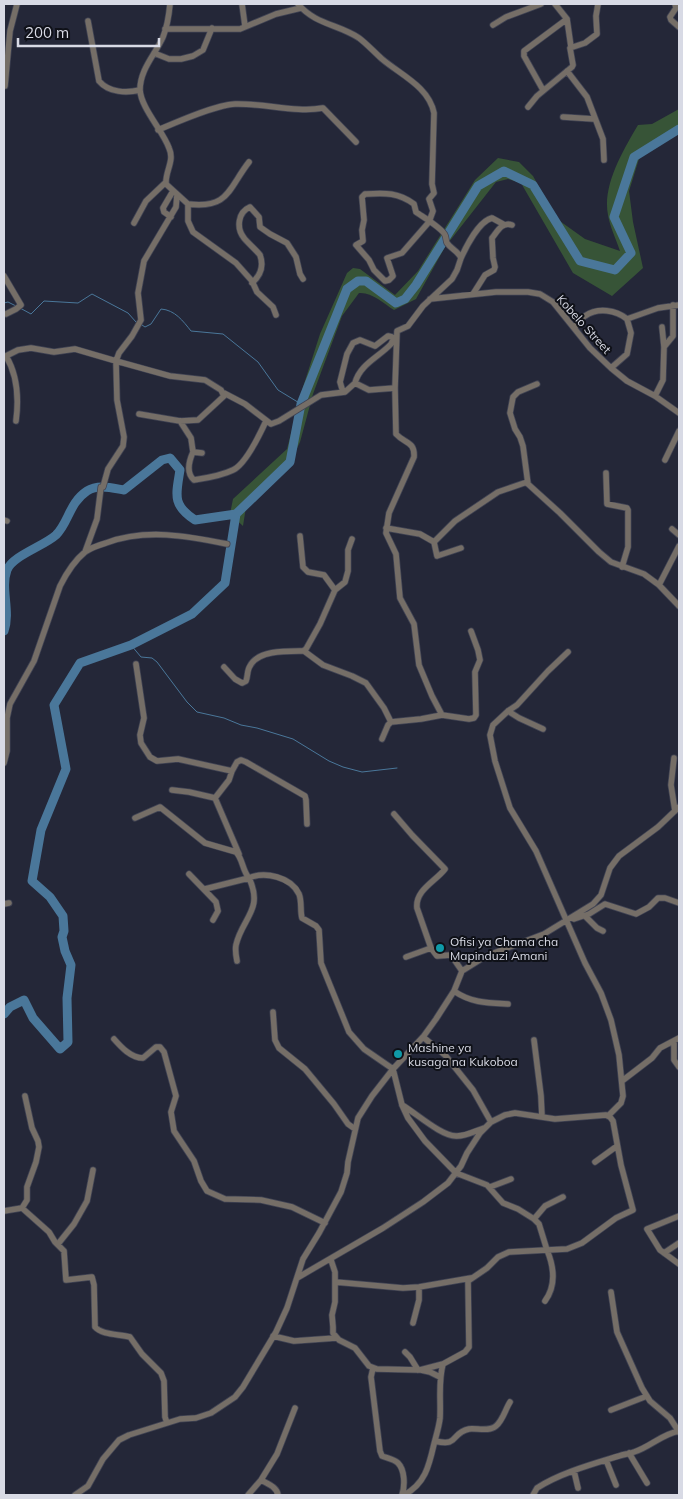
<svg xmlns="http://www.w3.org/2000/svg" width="683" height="1499" font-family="Mulish,sans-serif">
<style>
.green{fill:#375437}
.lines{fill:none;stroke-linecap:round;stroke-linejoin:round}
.stream{stroke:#4a779a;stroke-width:1}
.river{stroke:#4a779a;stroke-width:9}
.minor-casing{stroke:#414454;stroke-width:7}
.minor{stroke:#756e67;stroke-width:5.5}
.culture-dot{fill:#0f9aa8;stroke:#0f1118;stroke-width:2}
.labels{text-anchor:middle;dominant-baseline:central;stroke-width:4;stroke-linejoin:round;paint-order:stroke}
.street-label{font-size:12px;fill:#d8dae5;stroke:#0f1118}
.poi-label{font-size:12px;fill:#d8dae5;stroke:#0f1118;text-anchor:start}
</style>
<rect width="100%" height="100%" fill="#242738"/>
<path class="green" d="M679 74V130L642 149 629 191 633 222 643 268 612 296 573 273 521 183 508 179 496 182 445 247 416 299 394 310C383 303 372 292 359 293L342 316 313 394 300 442 287 469 246 507 243 526 230 514 233 499 287 449 303 387 320 334 347 273 353 268 360 269 395 295 418 271 475 180 498 158 519 162 533 176 557 219 585 239 620 251C616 239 610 227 608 215 602 185 624 149 638 125L652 124 679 109Z"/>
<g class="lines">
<path class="stream" d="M4 303 8 302 16 306
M20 308 31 314 44 301 78 303 92 294 128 313 136 322
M142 325 145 327 151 324 161 309C175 310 183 321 191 331L223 334 258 362 278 390 301 404
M131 645 141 657 152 658 157 662 187 702 197 712 224 718 241 725 257 728 293 739 329 761 343 767 362 772 397 768"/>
<path class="river" d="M4 631C11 611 0 589 7 570 12 556 44 546 56 535 69 522 69 503 87 491 98 484 112 488 124 490L162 460 170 458 180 470C176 495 172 505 195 520L236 514
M4 1014 10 1007 24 1000 33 1018 60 1049 68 1042 67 998 71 965 65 951 62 937 64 931 63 916 50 897 32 881 41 830 66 769 54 705 80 663 131 645 192 614 225 583 236 514 290 462 301 404 347 289 358 281H366L396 303 405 299 416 285 478 186 504 171 533 185 580 261 615 270 631 253 614 217 634 157 679 129"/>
<defs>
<path id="minor" d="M170 4C169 15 167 27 163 37 155 55 140 69 140 90 141 108 163 131 169 148 175 161 165 171 166 184L188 204V221L193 232 236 263 252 281 257 292 273 307 276 315
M242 4 245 26
M298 4C316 25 338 24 359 38 367 44 374 52 382 59 401 75 429 87 434 113L432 184 434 193 429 199 433 211 429 222 402 253 387 258 393 276 389 280 385 281 374 270 369 260 356 245 363 241 362 230 364 220 362 197 365 194C385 193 398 192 414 204L416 212C423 217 442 228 445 235 446 237 446 241 447 243 451 249 458 251 461 258L457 270 452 279 423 306 408 326 397 331 395 388
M555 4 567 19 571 47
M675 4 676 8 670 17 671 20 679 27
M88 21 99 81C109 93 127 93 140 90
M493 25 506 17 541 4
M165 29H240L276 14 301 8
M154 53 169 59H181L193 56 203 50 212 28
M567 71 587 97 603 139 604 160
M5 86 10 31 17 4
M543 90 524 56V51L567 19
M528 107 537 96 572 67 573 65 570 48 585 43 597 34 596 16 598 4
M563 117 594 119
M158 130C177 122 215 105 235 104 264 103 296 113 323 108L356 142
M188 204C229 209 228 189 249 162
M171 217 164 212 163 208 173 191
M134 223 146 201 166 182
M461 258C466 247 479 221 492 218L503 224
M4 276 21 305 16 309 6 314
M252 283C261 275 264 266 260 255 258 252 246 241 244 238 236 228 238 212 250 207L259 217 260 227 270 234 287 243 296 257 300 274 303 279
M473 294 485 275 494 270 495 267 493 258 492 238C497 232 502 221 512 225
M430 299 496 292H528L540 294 553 302 590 348 611 368 627 381 655 396 679 413
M627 319 658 308 679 305
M662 327 664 347
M574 328C577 324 580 319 585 316 598 307 616 310 627 319L631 333 627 354 611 368
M6 356C18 376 19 398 16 421
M4 357 18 350 31 348 54 352 75 349 116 361 117 400 124 437 123 446 108 469 103 487H101L97 519 85 552
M537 384 518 392 513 397 510 413 515 429 520 437 523 446 528 484 560 513 599 552 611 562 644 574 659 585
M343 392 340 382 347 354 353 343 360 340 375 346 388 336 392 337 393 340 391 344C379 357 360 364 355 383
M224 393 245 404 271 424 279 421 321 395 345 392 355 383 369 390 395 388 396 434C405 444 415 441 414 457L389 513 386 533 396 554 400 598 414 624 419 665 432 696 442 715 469 719 474 718 476 715 475 672 480 660 478 650 471 631
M655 396 663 380 664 347 673 336V305
M139 414 180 421 198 420 224 396 221 390 205 380 170 376 116 361 119 353 132 336 141 320 138 293 144 261 176 207 177 195
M180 421 191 438 193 452 202 453
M193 452C189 461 186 473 194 480 207 478 221 476 233 470 246 464 260 434 266 421
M665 460 679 431
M606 473 607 504 627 508 628 510V547L622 567
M4 520 7 521
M386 528 420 534 434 542 437 556 461 548
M672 529 679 535
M300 536 303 567 308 572 324 575 335 590
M434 542 455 521 498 492 527 482
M679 546 659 585 679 606
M304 651 323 665 352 676 366 683 384 708 391 722
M568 652 548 671 517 705 508 711 493 725 490 735 495 761 510 808 536 851 585 963 601 993 611 1020 619 1055 623 1096 621 1103 608 1116
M136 664 144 718 140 735 141 743 150 757 157 761 178 759 232 771 229 780 215 798 189 792 172 790
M224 667 235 679 242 683 246 681C248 676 247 670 250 666 258 650 287 651 303 651L306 649 320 624 335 590 345 582 348 571V550L352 539
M508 711 519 718 543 729
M382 739 388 725 391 722 421 719 442 715
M674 758 671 785 675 811
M4 763 7 751V718L10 704 34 661 60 586C66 574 74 561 85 552 91 548 99 545 106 543 146 528 187 536 227 544
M232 771 237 762 241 760 246 762 305 796 306 800 307 824
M215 798 239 854
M394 814 412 835 445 869C436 881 415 890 417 908L431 948
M135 818 160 807 205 843 236 852C243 859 242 870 249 878 265 871 291 877 299 894 302 901 300 911 302 918L316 926 319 930 321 963 349 1032 364 1049 393 1069 402 1105 408 1118 425 1141 456 1173 487 1185 503 1203 518 1209 534 1219 539 1224 547 1250 567 1249 582 1243 616 1218 633 1210 621 1165 613 1121 610 1117 606 1115 555 1119 515 1113 505 1115 491 1122 480 1133 467 1153 461 1166 448 1183 423 1202 383 1228 297 1278
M189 874 216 902 218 911 213 920
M205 889 249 878C264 910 242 918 236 945 235 950 236 956 237 961
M4 904 9 903
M585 916 597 928 603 931
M574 919 589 914 605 904 636 914 649 907 658 898H665L679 903
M406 957 431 948 437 956 451 955 462 971
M454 991C471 1003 488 1003 508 1004
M273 1012 275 1040 279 1048 305 1069 334 1104 348 1124 355 1129
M423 1037 445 1055 473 1090 491 1122
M114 1039C121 1047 131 1058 143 1058L156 1047H160L164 1052 176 1096 171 1112 174 1131 194 1161 201 1181 207 1191 225 1199 261 1200 292 1207 325 1223
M534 1040 541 1096 542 1117
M674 1041V1060L679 1067
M622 1081 652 1058 660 1048 679 1038
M402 1105C416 1113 442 1137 457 1136 466 1136 475 1131 484 1128
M595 1162 617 1146
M490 1187 511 1179
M22 1208 27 1200V1187L36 1162 39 1147 38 1141 32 1128 25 1096
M4 1211 22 1208 49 1232 55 1242 64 1251 66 1280 92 1277 94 1285 95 1327C102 1335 119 1334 130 1337L142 1354 161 1373 164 1381 165 1417 167 1423
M679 1216 647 1229 660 1250 679 1264
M534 1219 545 1206 563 1197
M58 1244 74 1224 87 1201 93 1170
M664 1253 679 1243
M331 1260 335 1272V1302L332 1315 333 1327V1333L339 1340 355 1348 369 1366 377 1369 420 1370 443 1364
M335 1282 403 1288 419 1287 471 1278
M611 1292 617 1332 642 1388 650 1401 670 1418 679 1432
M413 1323 419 1300V1287
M273 1336 294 1341 336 1338
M405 1352 410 1357 418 1370
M373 1368 371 1377 380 1451 382 1456C387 1458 394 1459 398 1463 405 1470 405 1486 402 1495
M421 1370 430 1372 440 1377
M611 1410 647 1396
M435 1441C460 1447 450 1433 469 1429 477 1428 489 1432 496 1426 503 1420 505 1410 510 1402
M629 1453 647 1483
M606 1460 616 1485
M574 1471 578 1488
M261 1480C268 1484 277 1487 278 1495
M75 1495 88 1486 103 1459 119 1440 129 1435 180 1419 196 1418 211 1413 235 1397 243 1387 276 1332 287 1308 303 1259 319 1233 341 1192 347 1173 348 1162 358 1118 372 1096 393 1069 423 1037 436 1019 454 991 462 971 486 956 544 934 593 904 601 895 610 868 619 856 658 827 679 807
M248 1495 261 1480 277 1454 295 1408
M404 1495C425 1484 429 1466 434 1444 436 1436 439 1427 440 1418 441 1400 438 1382 443 1364L465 1352 469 1347 468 1281 487 1268 498 1257 509 1252 547 1250C554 1267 556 1286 545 1301
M533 1495 537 1488C560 1473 593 1464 619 1456 624 1454 629 1454 634 1452 650 1447 662 1434 679 1431"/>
</defs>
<use href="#minor" class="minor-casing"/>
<use href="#minor" class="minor"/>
</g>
<g class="culture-dot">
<circle cx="440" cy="948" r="5"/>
<circle cx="398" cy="1054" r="5"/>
</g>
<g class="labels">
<g class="street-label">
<text transform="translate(584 324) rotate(48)">Kobelo Street</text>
</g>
<g class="poi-label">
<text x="450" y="941">Ofisi ya Chama cha<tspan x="450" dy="14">Mapinduzi Amani</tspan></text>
<text x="408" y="1047">Mashine ya<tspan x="408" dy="14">kusaga na Kukoboa</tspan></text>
</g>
</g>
<rect width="683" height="1499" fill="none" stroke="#d8dae5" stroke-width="10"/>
<path d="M18 38v8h141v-8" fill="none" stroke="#d8dae5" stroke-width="2.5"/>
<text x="25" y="38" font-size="15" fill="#d8dae5" stroke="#0f1118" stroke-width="4" paint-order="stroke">200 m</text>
</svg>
